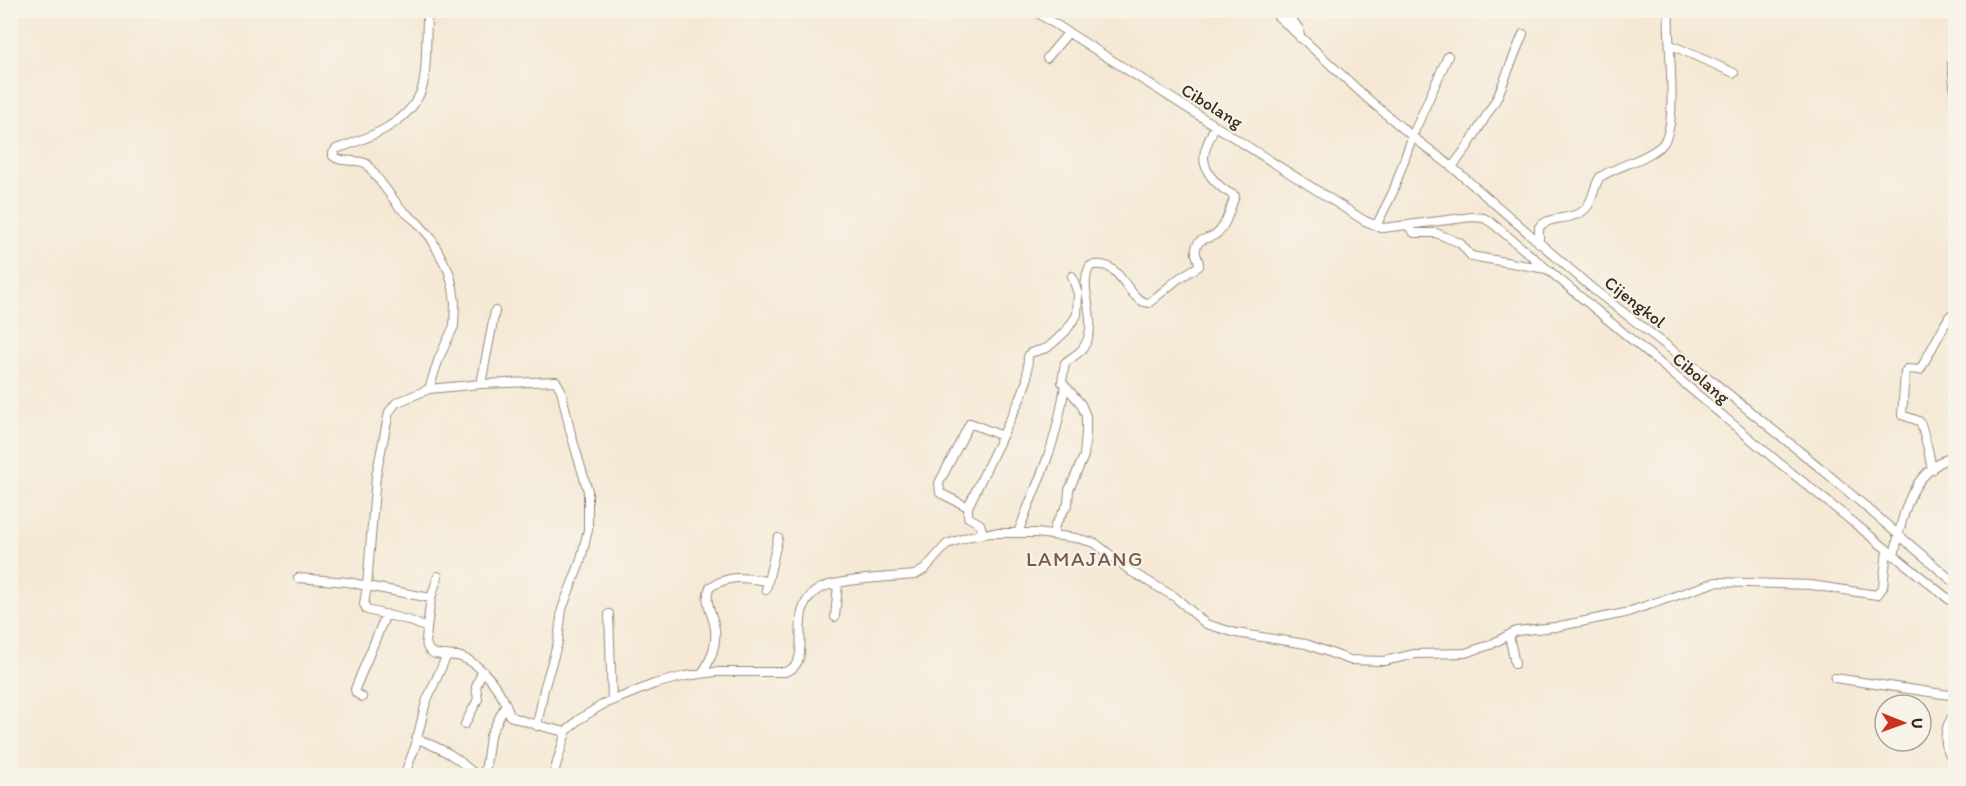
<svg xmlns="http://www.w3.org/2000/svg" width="1966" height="786" font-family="Itim,sans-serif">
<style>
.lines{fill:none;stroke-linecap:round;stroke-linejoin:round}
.minor-casing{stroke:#988a7a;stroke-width:10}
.minor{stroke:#fff;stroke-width:8}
.labels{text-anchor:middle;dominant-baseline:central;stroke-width:4.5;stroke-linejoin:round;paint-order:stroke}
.street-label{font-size:18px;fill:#3b2a1e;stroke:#f7f3e8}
.quarter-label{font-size:21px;letter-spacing:1.5px;fill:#7c594a;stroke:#f7f3e8}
</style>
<rect width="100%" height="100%" fill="#f7f3e8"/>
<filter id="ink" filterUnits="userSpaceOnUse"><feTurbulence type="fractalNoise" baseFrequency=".0167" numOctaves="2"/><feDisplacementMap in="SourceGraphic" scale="12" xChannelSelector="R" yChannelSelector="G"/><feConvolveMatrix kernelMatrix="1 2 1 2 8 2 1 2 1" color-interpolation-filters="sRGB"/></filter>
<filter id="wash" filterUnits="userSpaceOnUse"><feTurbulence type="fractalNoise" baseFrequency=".008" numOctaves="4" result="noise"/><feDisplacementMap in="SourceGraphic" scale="24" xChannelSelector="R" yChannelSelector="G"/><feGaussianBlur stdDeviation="1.35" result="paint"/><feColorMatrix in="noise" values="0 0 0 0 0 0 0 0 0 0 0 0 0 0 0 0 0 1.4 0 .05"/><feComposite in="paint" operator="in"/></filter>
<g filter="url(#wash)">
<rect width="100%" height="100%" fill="#f5e9d5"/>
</g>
<g filter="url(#ink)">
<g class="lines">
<defs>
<path id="minor" d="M428 10C425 34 428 63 423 85 413 123 368 138 336 149L333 153V156C342 164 356 158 367 164L400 208 418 223 431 238 449 272 453 288 455 303 454 326 439 358 429 389
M1033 10 1365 221 1383 228 1472 217 1484 218 1492 223 1777 461 1956 605
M1271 10 1368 99 1413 137 1452 167 1593 289 1705 375 1824 471 1956 584
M1289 10 1288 14 1299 29 1300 38
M1671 45 1734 73
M1047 58 1068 33
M1952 64 1956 104
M1452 167 1468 146 1497 98 1523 34
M1376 226 1393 192 1414 132 1448 56
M1408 226 1414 233H1436L1460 243 1471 256 1546 269
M1539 243V227C1551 215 1570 221 1583 211 1593 204 1593 187 1600 177 1619 165 1643 161 1661 146 1681 128 1666 38 1669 10
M481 384 495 311
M1932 470 1928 449 1921 424 1919 421 1902 415 1905 372 1907 369 1920 370 1949 317 1956 310
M968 507 940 493 939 483 970 423 1002 436
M1018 533C1027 508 1038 484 1047 459 1056 435 1061 410 1065 386
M983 534 980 524 968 517V507L1021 397 1027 380 1028 357 1030 353 1047 348 1053 343 1066 331 1077 315 1078 294 1072 276
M1053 535 1055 525 1068 504 1069 490 1084 456 1086 432V416L1081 404 1062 382 1065 363C1070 358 1079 354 1083 348 1102 321 1076 290 1090 266 1123 257 1125 301 1149 303L1178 279 1199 266C1200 260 1194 255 1196 248 1198 238 1208 239 1215 235 1226 228 1230 208 1235 196 1221 189 1204 175 1204 157 1204 148 1212 134 1215 125
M1894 556C1899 533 1905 498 1921 479 1930 468 1943 460 1956 453
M298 578 348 582 367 586 364 604 367 610 408 620 427 628C427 635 424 644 429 650 436 658 452 654 461 657 483 664 504 694 510 716 528 723 547 728 566 732
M766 590 778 538
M431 598 367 586 376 476 389 412 396 403 429 389 481 384 556 381 561 390 571 434 588 491V530L580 563 562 609 558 642 544 689 537 726
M609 614 612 701
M835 617 838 584
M427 628 431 598 438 576
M1509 635 1515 664
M702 674C711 659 717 645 715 629 713 614 703 601 710 587 732 574 743 578 767 581
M1835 678 1956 696
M362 697 356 693 355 689 386 614
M1956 712C1942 728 1942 748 1956 764
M465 724 478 699 476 687 482 671
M416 738C429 744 443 749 454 757 464 763 470 773 481 776
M404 776 415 747 426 702 447 655
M483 776 486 766 490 736 506 704
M553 776 566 732 578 720 602 705 654 684 686 676 715 672H785C818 662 782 611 819 589 837 579 893 577 915 575L925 569 947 544 971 536 991 533H1036L1076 538 1095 543 1132 572 1175 597 1206 624 1236 633 1306 644 1350 660 1384 661 1415 654 1465 653 1490 645 1516 631 1555 627 1625 613 1716 582 1811 585 1877 595 1883 587 1887 550"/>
</defs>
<use href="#minor" class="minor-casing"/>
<use href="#minor" class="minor"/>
</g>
</g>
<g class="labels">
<g class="street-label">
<text transform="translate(1212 106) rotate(32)">Cibolang</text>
<text transform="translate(1635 302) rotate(38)">Cijengkol</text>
<text transform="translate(1701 378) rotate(40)">Cibolang</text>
</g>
<g class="quarter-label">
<text x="1085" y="558">LAMAJANG</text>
</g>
</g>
<rect width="1966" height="786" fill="none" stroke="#f7f3e8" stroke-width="36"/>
<g transform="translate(1903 723) rotate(91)"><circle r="28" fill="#f7f3e8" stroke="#aca397" stroke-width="1.5"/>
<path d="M0-4.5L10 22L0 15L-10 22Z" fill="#c8321e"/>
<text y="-9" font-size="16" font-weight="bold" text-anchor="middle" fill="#3b2a1e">U</text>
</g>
</svg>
